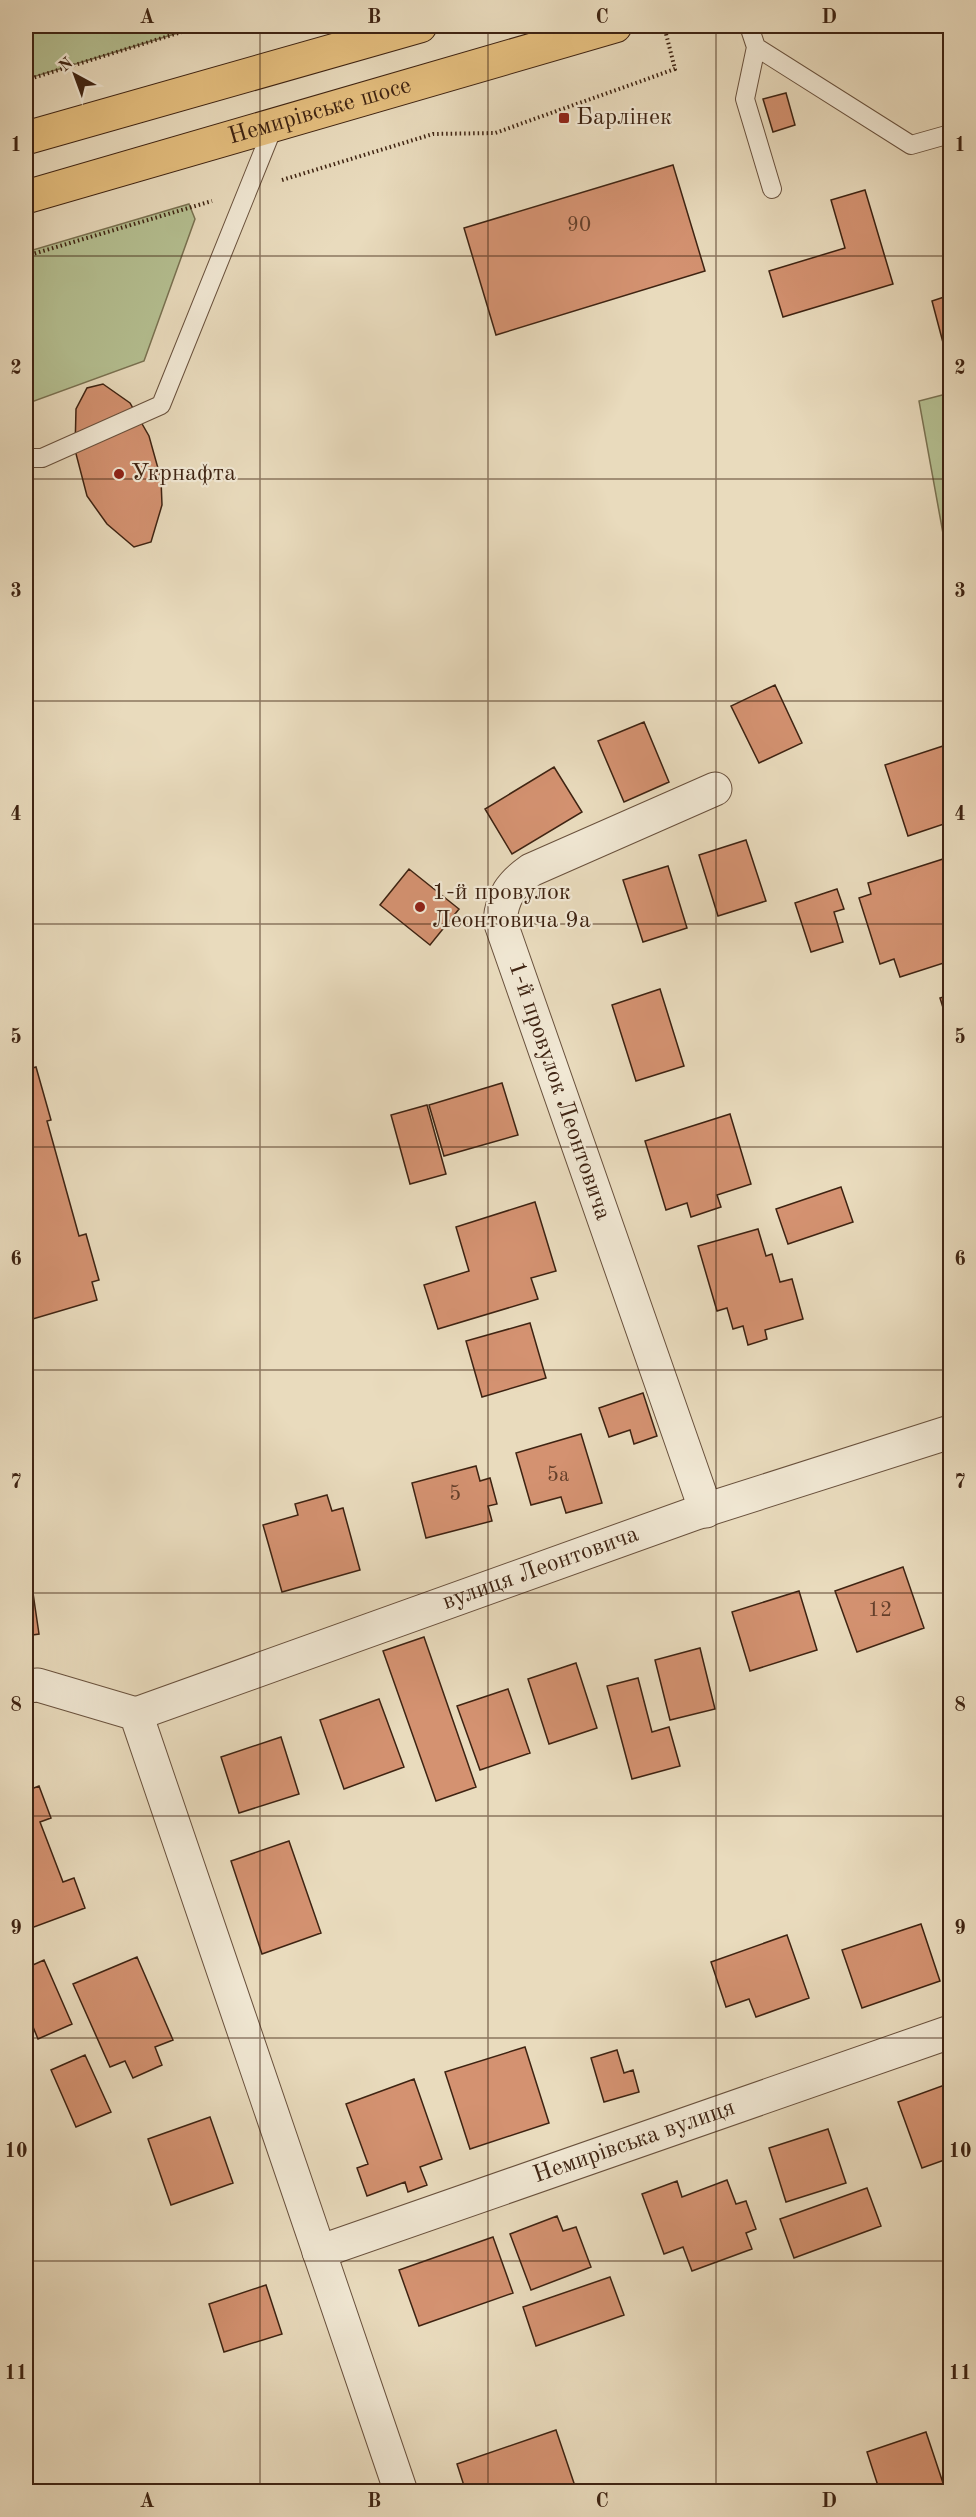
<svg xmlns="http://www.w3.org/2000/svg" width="976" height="2517" font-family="'Old Standard TT',serif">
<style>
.green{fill:#b5c092;stroke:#7a7252;stroke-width:1.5}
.building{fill:#d49271;stroke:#3e2312;stroke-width:1.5}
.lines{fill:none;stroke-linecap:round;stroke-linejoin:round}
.service-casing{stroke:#69513d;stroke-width:20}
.minor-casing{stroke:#69513d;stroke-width:35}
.primary-casing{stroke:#3e2312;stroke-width:35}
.path{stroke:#3e2312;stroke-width:4;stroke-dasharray:1.5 3;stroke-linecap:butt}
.service{stroke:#f1e8d4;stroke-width:18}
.minor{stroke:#f1e8d4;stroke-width:33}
.primary{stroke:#e4be7e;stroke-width:33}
.grid{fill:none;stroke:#3e2312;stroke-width:1.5;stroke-opacity:0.55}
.poi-dot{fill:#8f2418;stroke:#f1e8d4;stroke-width:2}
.labels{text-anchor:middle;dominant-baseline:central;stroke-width:4.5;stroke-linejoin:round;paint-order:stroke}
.number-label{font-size:21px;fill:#643f2a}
.street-label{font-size:24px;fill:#3e2312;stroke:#f1e8d4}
.poi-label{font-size:24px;fill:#3e2312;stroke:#f1e8d4;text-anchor:start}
.neatline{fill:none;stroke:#3e2312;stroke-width:2}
.grid-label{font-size:20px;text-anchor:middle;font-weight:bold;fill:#3e2312}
</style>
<rect width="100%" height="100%" fill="#e9dbbd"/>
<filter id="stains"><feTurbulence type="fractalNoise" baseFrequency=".00333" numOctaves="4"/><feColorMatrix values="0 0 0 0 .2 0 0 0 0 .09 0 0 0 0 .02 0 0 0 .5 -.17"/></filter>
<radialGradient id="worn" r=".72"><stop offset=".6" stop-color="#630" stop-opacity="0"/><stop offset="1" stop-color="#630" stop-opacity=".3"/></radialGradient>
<path class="green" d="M26 26H201L26 79Z
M189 204 195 219 144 361 26 404V252Z
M950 393V572L919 401Z"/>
<path class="building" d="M786 93 795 125 773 132 763 99Z
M673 165 705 271 496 335 464 228Z
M865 190 893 284 783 317 769 271 845 248 831 200Z
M950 295V369L932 301Z
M103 384 130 403 149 436 161 479 162 505 151 542 134 547 107 524 87 496 75 450 76 409 87 388Z
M775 685 802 743 759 763 731 706Z
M644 722 669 782 624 802 598 741Z
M946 745 950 758V822L908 836 885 765Z
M554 767 582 812 512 854 485 809Z
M746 840 766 901 718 916 699 855Z
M943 859 950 881V961L900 977 894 959 880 964 859 898 871 894 868 883Z
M668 866 687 928 643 942 623 880Z
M409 869 459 909 430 945 380 905Z
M837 889 844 909 834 912 843 942 811 952 795 903Z
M660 989 684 1066 636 1081 612 1005Z
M950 995V1030L940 998Z
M26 1058 29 1069 36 1067 51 1120 47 1121 79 1236 86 1234 99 1280 92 1282 97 1300 26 1321Z
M502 1083 518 1135 444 1156 429 1105Z
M427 1105 446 1174 410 1184 391 1115Z
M730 1114 751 1184 717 1195 721 1207 691 1217 687 1203 666 1210 645 1141Z
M841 1187 853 1222 788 1244 776 1209Z
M535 1202 556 1271 531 1278 538 1299 438 1329 424 1285 469 1271 456 1227Z
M758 1229 766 1256 772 1254 780 1282 792 1279 803 1319 765 1330 767 1339 748 1345 743 1326 733 1329 727 1308 717 1311 698 1246Z
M530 1323 546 1378 482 1397 466 1341Z
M643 1393 657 1436 634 1444 630 1430 609 1437 599 1408Z
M581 1434 602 1503 566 1513 561 1497 531 1505 516 1453Z
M476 1466 480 1481 490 1478 497 1504 488 1506 492 1521 426 1538 412 1483Z
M327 1495 332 1511 343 1508 360 1570 282 1592 263 1525 298 1515 295 1504Z
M26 1559H28L39 1634 26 1636Z
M903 1567 924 1628 857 1652 835 1591Z
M799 1591 817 1650 750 1671 732 1612Z
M424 1637 476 1787 436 1801 383 1651Z
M700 1648 715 1709 670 1720 655 1660Z
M576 1663 597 1728 549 1744 528 1679Z
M638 1678 652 1732 669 1727 680 1766 632 1779 607 1686Z
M508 1689 530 1753 480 1770 457 1706Z
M379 1699 404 1767 344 1789 320 1720Z
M281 1737 299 1794 239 1813 221 1757Z
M39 1786 51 1818 40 1822 63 1882 74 1878 85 1908 26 1930V1791Z
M289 1841 321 1933 262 1954 231 1861Z
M921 1924 940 1981 862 2008 842 1950Z
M787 1935 809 1998 756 2017 749 1999 726 2007 711 1962Z
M137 1957 173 2040 155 2047 162 2065 133 2078 125 2061 110 2067 73 1984Z
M44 1960 72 2024 38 2039 26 2010V1968Z
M525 2047 549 2123 470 2149 445 2072Z
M617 2050 624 2073 633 2070 639 2092 604 2102 591 2058Z
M85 2055 111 2112 76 2127 51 2070Z
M414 2079 442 2159 420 2167 427 2185 408 2192 405 2182 367 2196 357 2168 368 2164 346 2104Z
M950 2083V2158L922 2168 898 2102Z
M210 2117 233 2183 171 2205 148 2139Z
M828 2129 846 2183 786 2202 769 2148Z
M727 2180 736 2204 746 2201 756 2229 746 2233 752 2249 692 2271 683 2247 664 2254 642 2194 677 2181 682 2197Z
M867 2188 881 2226 794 2258 780 2219Z
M557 2216 563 2231 576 2227 591 2267 531 2290 510 2234Z
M493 2237 513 2293 419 2326 399 2270Z
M610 2277 624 2315 536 2346 523 2307Z
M266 2285 282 2334 224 2352 209 2304Z
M556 2430 577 2492H466L457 2464Z
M926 2432 946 2492H880L867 2452Z"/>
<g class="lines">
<defs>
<path id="service" d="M749 26 756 47 745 99 772 189
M756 47 911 145 950 134
M26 458H42L161 405 274 125"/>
<g id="minor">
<path d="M706 1511 500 921C502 897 511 884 531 870L715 789"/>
<path d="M26 1686 38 1685 136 1714 401 2492"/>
<path id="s1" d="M136 1714 696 1513 950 1432"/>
<path id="s2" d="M319 2252 950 2032"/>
</g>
<g id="primary">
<path d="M26 138 420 26"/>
<path id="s3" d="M26 197 615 26"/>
</g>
</defs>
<use href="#service" class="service-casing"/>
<use href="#minor" class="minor-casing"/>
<use href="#primary" class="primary-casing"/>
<path class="path" d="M26 80 201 26
M282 180 433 134 495 133 675 69 664 26
M26 256 212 201"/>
<use href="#service" class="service"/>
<use href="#minor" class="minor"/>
<use href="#primary" class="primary"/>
</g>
<path class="grid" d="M260 26V2492M488 26V2492M716 26V2492M26 256H950M26 479H950M26 701H950M26 924H950M26 1147H950M26 1370H950M26 1593H950M26 1816H950M26 2038H950M26 2261H950"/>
<g class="poi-dot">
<rect x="558" y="112" width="12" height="12" rx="3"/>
<circle cx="119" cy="474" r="6"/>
<circle cx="420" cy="907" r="6"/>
</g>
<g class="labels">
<g class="number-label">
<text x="579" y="225">90</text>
<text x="558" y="1475">5а</text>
<text x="455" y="1494">5</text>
<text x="880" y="1610">12</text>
</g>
<g class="street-label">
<text stroke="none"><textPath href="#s3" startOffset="306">Немирівське шосе</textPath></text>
<text transform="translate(559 1091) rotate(71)">1-й провулок Леонтовича</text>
<text stroke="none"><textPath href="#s1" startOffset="430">вулиця Леонтовича</textPath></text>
<text stroke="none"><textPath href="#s2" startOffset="334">Немирівська вулиця</textPath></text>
</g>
<g class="poi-label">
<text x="576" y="118">Барлінек</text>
<text x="131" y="474">Укрнафта</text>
<text x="432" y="893">1-й провулок<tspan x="432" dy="28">Леонтовича 9а</tspan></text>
</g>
</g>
<rect width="976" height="2517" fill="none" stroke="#e9dbbd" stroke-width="66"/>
<g transform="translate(75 75) rotate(319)" stroke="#f1e8d4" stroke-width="4.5" paint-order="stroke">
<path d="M0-4.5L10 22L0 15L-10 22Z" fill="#3e2312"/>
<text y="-9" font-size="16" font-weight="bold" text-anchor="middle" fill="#3e2312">N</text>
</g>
<rect x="33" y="33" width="910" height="2451" class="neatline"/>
<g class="grid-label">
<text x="147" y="23">A</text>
<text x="374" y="23">B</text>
<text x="602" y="23">C</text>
<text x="829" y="23">D</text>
<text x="16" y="151">1</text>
<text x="960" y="151">1</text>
<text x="16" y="374">2</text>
<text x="960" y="374">2</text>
<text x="16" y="597">3</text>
<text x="960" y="597">3</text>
<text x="16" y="820">4</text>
<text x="960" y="820">4</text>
<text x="16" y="1043">5</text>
<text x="960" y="1043">5</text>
<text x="16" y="1265">6</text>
<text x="960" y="1265">6</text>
<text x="16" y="1488">7</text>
<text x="960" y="1488">7</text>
<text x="16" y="1711">8</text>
<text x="960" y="1711">8</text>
<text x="16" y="1934">9</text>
<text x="960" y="1934">9</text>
<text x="16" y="2157">10</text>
<text x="960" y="2157">10</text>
<text x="16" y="2379">11</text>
<text x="960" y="2379">11</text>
<text x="147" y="2507">A</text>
<text x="374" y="2507">B</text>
<text x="602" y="2507">C</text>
<text x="829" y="2507">D</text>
</g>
<rect width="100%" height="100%" filter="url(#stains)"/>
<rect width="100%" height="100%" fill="url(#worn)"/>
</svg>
